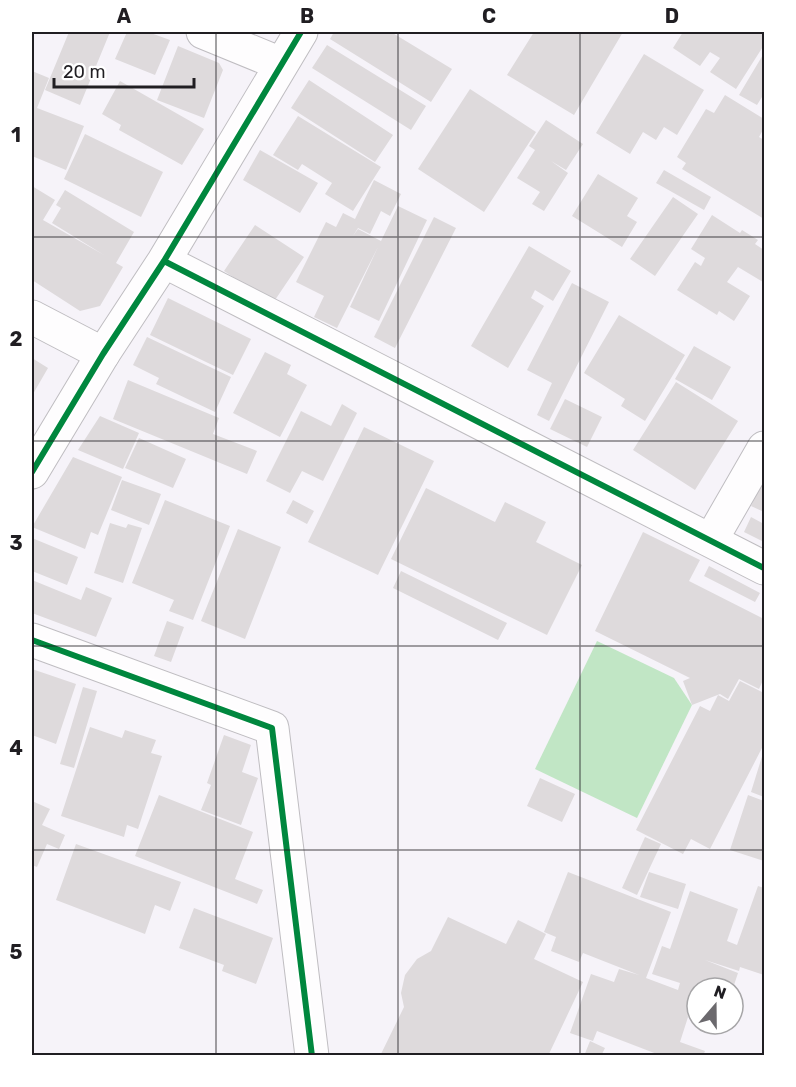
<svg xmlns="http://www.w3.org/2000/svg" width="796" height="1087" font-family="Rubik,sans-serif">
<style>
.green{fill:#c1e6c5}
.building{fill:#dedadc}
.lines{fill:none;stroke-linecap:round;stroke-linejoin:round}
.street-casing{stroke:#bfbdc1;stroke-width:35}
.secondary-casing{stroke:#bfbdc1;stroke-width:35}
.street{stroke:#fefdfe;stroke-width:33}
.secondary{stroke:#fefdfe;stroke-width:33}
.cycleway-casing{stroke:#fff;stroke-width:10}
.cycleway{stroke:#00873e;stroke-width:6}
.grid{fill:none;stroke:#201e22;stroke-width:1.5;stroke-opacity:0.55}
.neatline{fill:none;stroke:#201e22;stroke-width:2}
.grid-label{font-size:20px;text-anchor:middle;font-weight:bold;fill:#201e22}
</style>
<rect width="100%" height="100%" fill="#f6f3f9"/>
<path class="green" d="M597 641 674 678 692 705 637 818 535 769Z"/>
<path class="building" d="M69 32H110L80 105 45 90Z
M127 32H148L170 40 155 75 115 59Z
M334 32H391L452 69 431 102 330 39Z
M534 32H623L574 115 507 75Z
M683 32H764V45L736 89 710 72 720 58 710 52 700 66 673 48Z
M327 45 426 106 411 130 312 68Z
M178 46 219 63 223 70 204 118 157 100Z
M764 53V99L762 97 757 105 739 95Z
M644 54 704 90 677 135 664 127 656 140 643 132 630 154 596 133Z
M32 71 49 78 37 108 84 126 66 170 32 156Z
M309 80 393 135 375 162 291 108Z
M120 81 204 129 182 165 119 130 121 125 102 114Z
M470 89 536 132 484 212 418 169Z
M725 95 764 119V128L759 137 764 140V219L682 169 686 163 677 157 706 109 714 113Z
M298 116 381 167 353 211 325 194 332 183 302 164 298 170 273 155Z
M546 120 583 144 566 170 551 161 568 173 544 211 532 204 540 192 517 178 535 150 529 146Z
M85 134 163 172 141 217 64 179Z
M260 150 318 183 300 213 243 180Z
M664 170 711 197 704 210 656 183Z
M598 174 638 198 627 216 637 222 622 247 572 216Z
M374 180 401 194 390 216 381 211 370 234 358 228 353 236 358 229 381 241 398 206 427 220 379 321 350 307 378 247 337 328 314 317 324 296 296 282 326 222 336 227 343 213 355 219Z
M32 186 55 200 43 220 104 255 52 223 61 208 56 205 65 190 134 232 116 263 123 267 100 306 80 311 32 280Z
M673 197 698 214 655 276 630 259Z
M712 215 740 233 742 230 758 240 755 244 764 250V280L763 282 738 267 727 282 750 296 734 321 719 311 717 315 677 290 695 262 701 266 705 258 691 249Z
M434 217 456 228 395 348 374 337Z
M255 225 304 257 273 303 224 271Z
M529 246 571 271 553 301 535 290 531 298 544 306 508 368 471 346Z
M572 283 609 302 549 421 537 415 552 383 527 370Z
M168 298 251 339 233 375 150 335Z
M619 315 685 355 645 421 621 406 625 399 584 373Z
M147 337 231 377 215 412 156 384 159 378 133 365Z
M694 346 731 367 712 400 675 379Z
M265 352 291 365 287 374 307 385 280 437 233 413Z
M32 358 48 368 33 394 32 393Z
M128 380 219 418 213 434 257 451 247 474 113 419Z
M676 382 738 421 695 490 633 450Z
M565 399 602 417 587 447 550 429Z
M342 404 357 413 323 481 302 471 290 493 266 481 301 411 331 426Z
M100 416 139 433 123 469 78 450Z
M364 427 434 461 378 575 308 542Z
M139 438 186 459 173 488 125 468Z
M73 457 122 477 98 535 91 532 85 549 32 527Z
M764 479V512L751 506Z
M122 480 161 494 149 525 111 510Z
M426 488 495 522 505 502 546 522 536 542 582 565 547 635 391 559Z
M165 500 230 526 193 620 169 611 174 600 132 583Z
M293 500 314 511 307 524 286 513Z
M751 517 764 524V542L744 532Z
M110 523 126 528 128 524 142 528 123 583 94 573Z
M238 529 281 547 245 639 201 621Z
M643 532 700 560 689 581 764 619V678L759 689 739 679 728 699 720 694 692 705 683 681 690 678 595 631Z
M32 538 78 557 67 585 32 571Z
M709 566 760 593 755 602 704 576Z
M401 571 507 623 498 640 393 588Z
M32 580 81 600 86 587 112 598 96 637 32 613Z
M167 621 184 627 171 662 154 656Z
M32 669 76 684 56 744 32 735Z
M740 681 764 693V744L710 849 691 839 683 854 636 830 700 706 710 711 718 695 729 701Z
M83 687 97 691 74 768 60 764Z
M90 727 122 738 125 730 156 740 151 753 162 756 138 829 127 825 124 837 61 816Z
M224 735 251 745 242 772 258 778 241 825 201 810 211 785 207 783Z
M764 750V797L751 792Z
M540 778 575 794 562 822 527 806Z
M159 795 253 832 235 879 263 890 257 904 135 856Z
M748 795 764 801V861L730 850Z
M32 801 50 809 42 825 65 835 59 849 47 844 37 867 32 865Z
M645 837 661 844 637 895 622 888Z
M76 844 181 882 170 911 155 905 145 934 56 900Z
M568 872 671 912 646 978 678 990 680 983 652 974 662 946 670 949 690 891 738 909 727 941 737 945 758 886 764 888V975L740 967 739 971 705 960 738 973 733 988H697V1011L695 1016 689 1014 680 1042 705 1051 703 1056H662L597 1031 593 1041 570 1033 591 974 614 982 619 969 639 975 583 953 579 962 551 951 556 937 544 932Z
M649 872 686 884 678 909 640 897Z
M194 908 273 938 256 984 222 971 224 965 179 948Z
M448 917 506 944 518 920 546 934 534 959 583 982 548 1056H380L404 1007 401 993 405 975 417 959 431 951Z
M590 1041 605 1048 601 1056H584Z"/>
<g class="lines">
<defs>
<path id="street" d="M203 32 281 64
M164 261 764 568
M32 472 103 354 164 261 301 32
M711 540 764 448
M32 640 272 728 312 1056"/>
<path id="secondary" d="M32 317 103 354"/>
</defs>
<use href="#street" class="street-casing"/>
<use href="#secondary" class="secondary-casing"/>
<use href="#street" class="street"/>
<use href="#secondary" class="secondary"/>
<defs>
<path id="cycleway" d="M164 261 764 568
M32 472 103 354 164 261 301 32
M32 640 272 728 312 1056"/>
</defs>
<use href="#cycleway" class="cycleway-casing"/>
<use href="#cycleway" class="cycleway"/>
</g>
<path class="grid" d="M216 32V1056M398 32V1056M580 32V1056M32 237H764M32 441H764M32 646H764M32 850H764"/>
<rect width="796" height="1087" fill="none" stroke="#ffffff" stroke-width="66"/>
<g transform="translate(715 1006) rotate(20)"><circle r="28" fill="#ffffff" stroke="#a6a5a7" stroke-width="1.5"/>
<path d="M0-4.5L10 22L0 15L-10 22Z" fill="#6b696d"/>
<text y="-9" font-size="16" font-weight="bold" text-anchor="middle" fill="#201e22">N</text>
</g>
<path d="M54 78v9h140v-9" fill="none" stroke="#201e22" stroke-width="3"/>
<text x="63" y="78" font-size="18" fill="#201e22" stroke="#ffffff" stroke-width="4.5" paint-order="stroke">20 m</text>
<rect x="33" y="33" width="730" height="1021" class="neatline"/>
<g class="grid-label">
<text x="124" y="23">A</text>
<text x="307" y="23">B</text>
<text x="489" y="23">C</text>
<text x="672" y="23">D</text>
<text x="16" y="142">1</text>
<text x="16" y="346">2</text>
<text x="16" y="550">3</text>
<text x="16" y="755">4</text>
<text x="16" y="959">5</text>
</g>
</svg>
